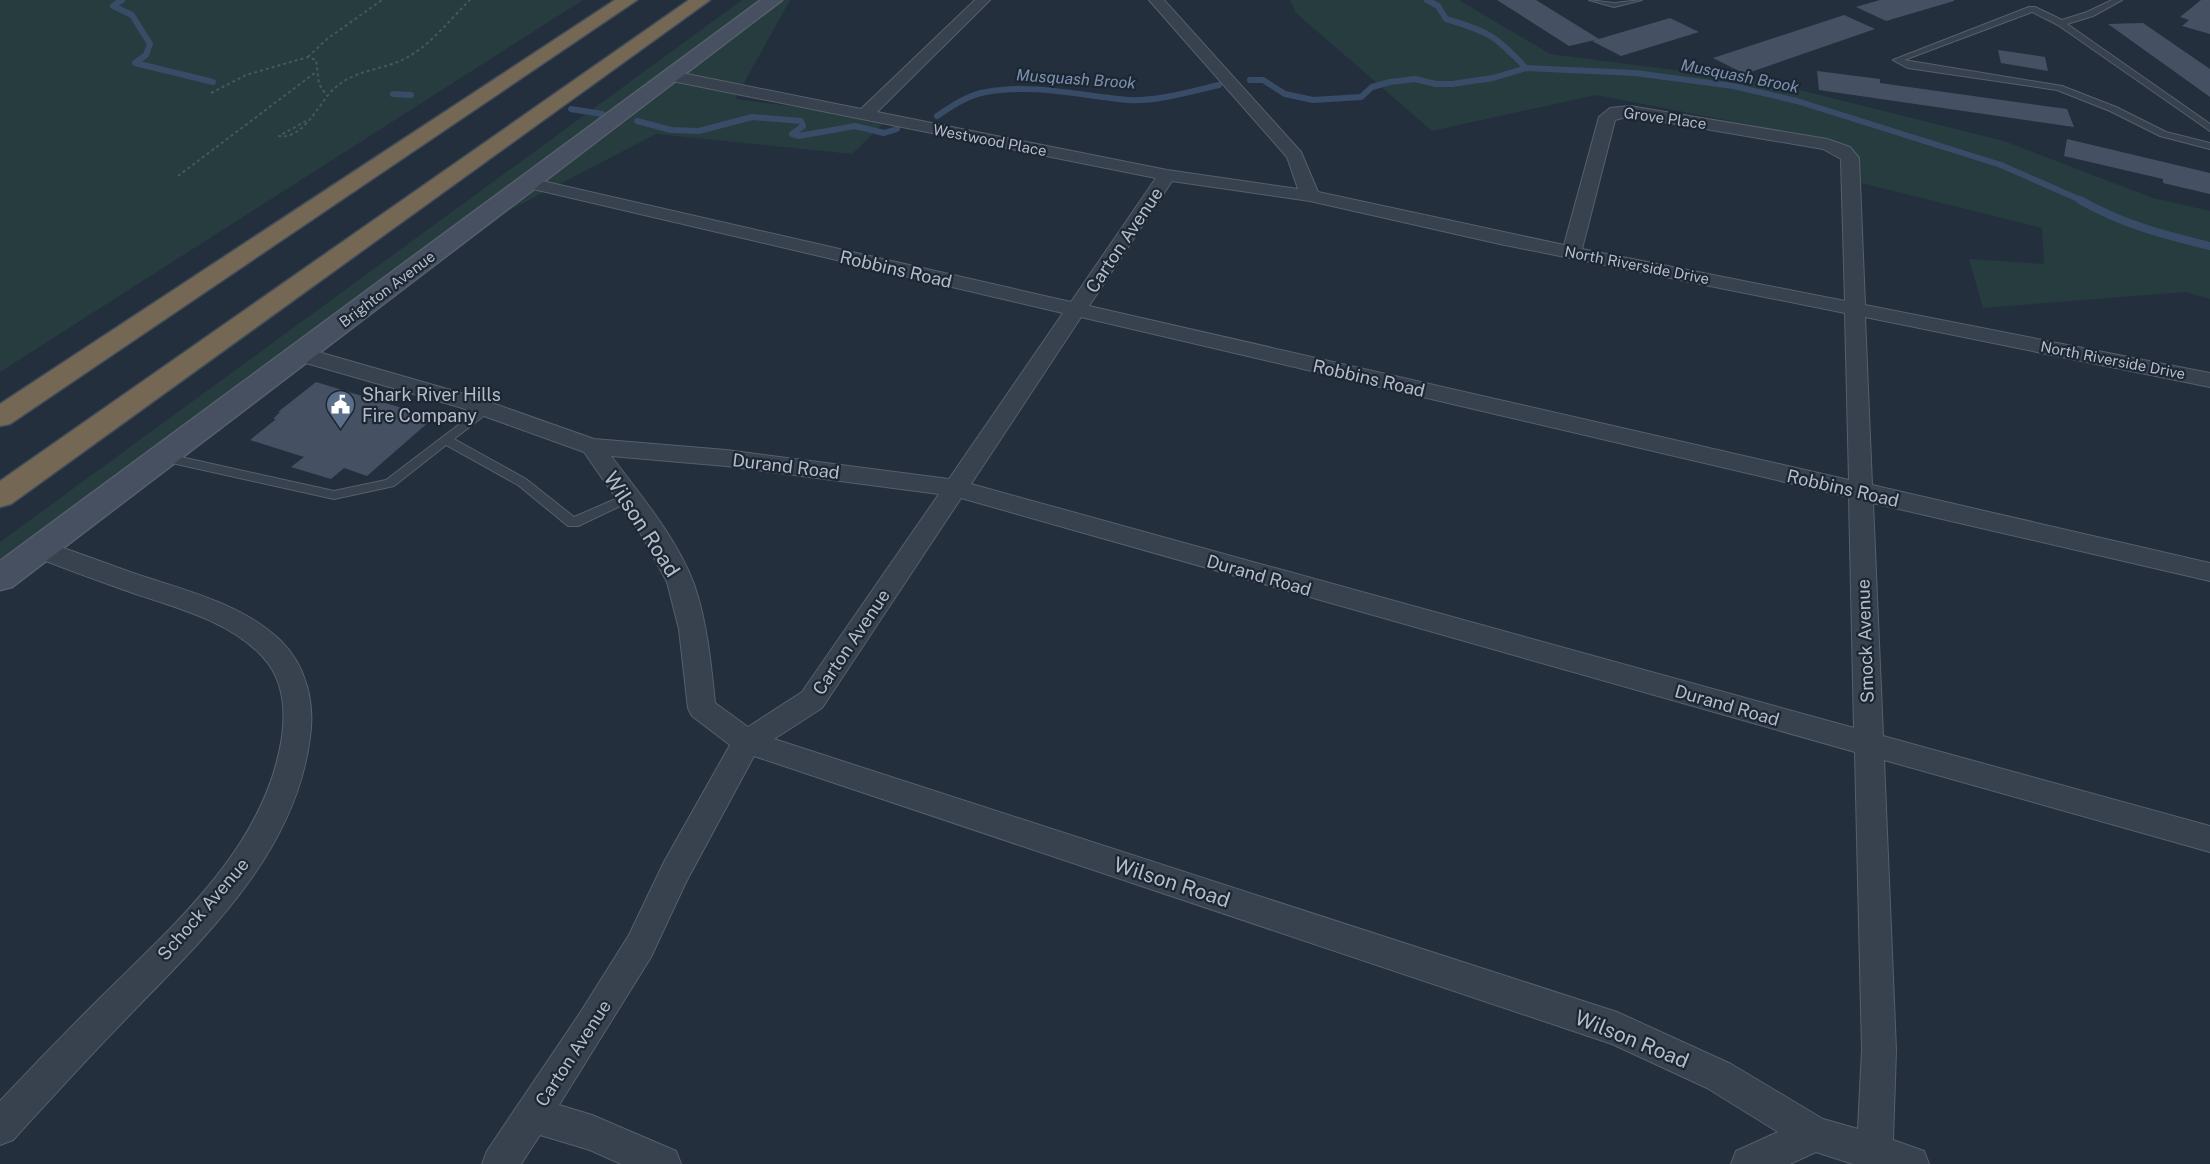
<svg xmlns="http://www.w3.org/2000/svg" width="2210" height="1164" font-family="'Public Sans',sans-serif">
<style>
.green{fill:#263c3f}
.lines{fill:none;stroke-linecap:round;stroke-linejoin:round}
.stream-far1{stroke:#394c67;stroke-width:6}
.stream{stroke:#394c67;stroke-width:8}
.building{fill:#455162}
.lane-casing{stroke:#565f6c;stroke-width:2}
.street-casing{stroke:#565f6c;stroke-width:2}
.secondary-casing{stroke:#565f6c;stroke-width:3}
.highway-casing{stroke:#434c59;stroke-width:3}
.path{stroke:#44595c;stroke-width:2;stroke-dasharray:3 3;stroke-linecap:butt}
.lane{fill:#38414e;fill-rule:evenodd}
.street{fill:#38414e;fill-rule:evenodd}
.secondary{fill:#465061;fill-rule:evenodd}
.highway{fill:#746855;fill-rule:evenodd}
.labels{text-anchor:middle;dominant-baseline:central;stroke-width:4.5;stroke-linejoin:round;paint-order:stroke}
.far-street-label{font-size:15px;fill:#b4bcc9;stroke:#1d2633}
.far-water-label{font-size:16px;font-style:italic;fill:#7c92b1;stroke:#1d2633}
.street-label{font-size:18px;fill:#b4bcc9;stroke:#1d2633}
.poi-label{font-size:18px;fill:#b4bcc9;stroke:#1d2633;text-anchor:start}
.near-street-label{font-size:21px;fill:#b4bcc9;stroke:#1d2633}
</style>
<rect width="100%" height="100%" fill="#242f3e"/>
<path class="green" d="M0 0H583L0 372Z
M742 0H790L735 99 855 115 885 122 852 154 656 134 456 238 0 577V542Z
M1290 0H1459L1550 54 1768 82 2004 141 2153 198 2210 211V299L2185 292 1983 308 1969 259 2044 264 2042 228 1861 183 1824 139 1596 95 1432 131 1296 13Z"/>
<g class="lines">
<path class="stream-far1" d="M122 0 113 6 132 15 150 44 146 55 135 63 213 82
M1427 0 1438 6 1446 19C1490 32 1494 35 1526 68
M1250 80H1263L1285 94 1313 100 1361 97 1372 87 1390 82 1415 79 1436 84H1452L1493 78 1526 68 1635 73 1733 86 1797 101 2001 165 2083 201
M393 94 411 95
M571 109 602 114
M937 116C952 106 968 95 986 92 1033 83 1082 96 1128 100 1155 102 1193 91 1219 85
M637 121 671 130 699 131 752 117 801 121 803 126 792 134 799 136 855 126 884 133 897 129"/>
<path class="stream" d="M2080 200C2122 224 2164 235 2210 246"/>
</g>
<path class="building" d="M1497 0H1536L1599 39 1569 46Z
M1880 0H1954V1L1886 21 1856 7Z
M2201 0H2210V34L2182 26 2189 20 2180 17Z
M1844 15 1875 29 1745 74 1713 58Z
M1670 18 1699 32 1621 56 1592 41Z
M2143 23 2210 69V97L2108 24Z
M1998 50 2045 57 2048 71 2001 63Z
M1817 71 1880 79V83L2067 109 2074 127 1819 90Z
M2067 139 2210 173V194L2163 183V179L2064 156Z
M316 382 402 408 399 410 431 420 367 476 344 468 331 479 291 467 304 457 250 440 276 419H273L280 412H278Z"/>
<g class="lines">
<defs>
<path id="lane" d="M1589 0 1614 3 1642 0 1614 7Z
M2112 0H2122L2093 16 2067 24 2210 124V131L2058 25 2032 12 1904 60 2062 86 2116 107 2166 132 2210 143V149L2160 136 2110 111 2057 90 1908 68 1893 60 2029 7H2035L2062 20 2087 12Z
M486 404 490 405 492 408 490 411 454 439 526 479 574 517 627 494 633 498 631 501 578 526H568L518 485 446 445 394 486 334 499 163 461 157 457 163 453 334 491 386 480Z"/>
<path id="street" d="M975 0H990L877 112 1167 170 1298 189 1287 157 1149 0H1164L1301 152 1318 192 1564 245 1599 117 1610 108 1630 106 1827 139 1850 147 1859 158 1865 305 2210 373V387L1865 317 1872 485 2210 563V581L1873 503 1883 736 2210 826V852L1884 760 1896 1050 1893 1140 1924 1151 1929 1164H1853L1816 1152 1790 1164H1731L1736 1151 1778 1132 1707 1088 1612 1044 754 756 686 882 651 957 559 1105 592 1115 676 1151 681 1164H621L590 1150 540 1135 521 1164H482L487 1151 580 1013 629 935 664 862 730 745 692 716 688 708 679 629 667 582 643 537 584 452 459 407 292 359 289 354 292 349H308L475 397 594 439 726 450 949 479 1063 313 529 188 520 183 529 178 1071 302 1156 178 672 81 664 76 672 71 861 109ZM1630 116 1823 149 1841 159 1845 301 1582 249 1615 120ZM1172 181 1310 201 1500 244 1845 313 1849 480 1089 306ZM1081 317 1849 497 1854 728 971 484ZM611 456 726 466 939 494 802 692 748 727 715 703C711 663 707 622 694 584 676 537 641 496 611 456ZM961 498 1855 752 1862 1050 1858 1129 1823 1119 1731 1064 1617 1012 774 739 822 708Z
M39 540C71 550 102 562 133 573 183 590 242 603 281 641 306 666 315 702 310 737 295 858 198 943 118 1027 82 1064 48 1102 13 1140L0 1145V1101C31 1068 63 1035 95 1003 171 927 265 849 282 737 286 708 283 678 262 656 229 621 177 608 133 593 98 581 64 568 30 555L27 549 30 543Z"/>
<path id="secondary" d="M761 0H782L12 587 0 590V561Z"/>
<path id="highway" d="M615 0H637L10 424 0 426V404Z
M689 0H710L11 504 0 507V481Z"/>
</defs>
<use href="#lane" class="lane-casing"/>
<use href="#street" class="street-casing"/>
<use href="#secondary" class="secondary-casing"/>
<use href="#highway" class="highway-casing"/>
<path class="path" d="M308 57 327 39 382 0
M211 93 246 75 308 57 316 60 319 84 327 96
M306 121 279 136C305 140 319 101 336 87 354 71 379 70 400 61 429 48 448 21 470 0
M178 176 316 72"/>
<use href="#lane" class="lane"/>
<use href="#street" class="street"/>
<use href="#secondary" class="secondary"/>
<use href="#highway" class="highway"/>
</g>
<defs>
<symbol id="civic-pin" viewBox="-11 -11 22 30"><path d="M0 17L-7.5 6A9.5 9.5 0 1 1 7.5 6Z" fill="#5c6f8a" stroke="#1d2633"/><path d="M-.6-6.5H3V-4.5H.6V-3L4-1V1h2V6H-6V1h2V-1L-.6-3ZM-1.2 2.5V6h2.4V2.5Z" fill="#fff"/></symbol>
</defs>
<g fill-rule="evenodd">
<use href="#civic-pin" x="324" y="388" width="33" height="45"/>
</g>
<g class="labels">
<g class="far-street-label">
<text transform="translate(1665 118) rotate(8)">Grove Place</text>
<text transform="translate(990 140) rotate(11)">Westwood Place</text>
<text transform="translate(1637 265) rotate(11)">North Riverside Drive</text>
<text transform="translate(387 289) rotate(-37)">Brighton Avenue</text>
<text transform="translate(2113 360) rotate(11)">North Riverside Drive</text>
</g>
<g class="far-water-label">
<text transform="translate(1740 76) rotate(11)">Musquash Brook</text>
<text transform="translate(1076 79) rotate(4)">Musquash Brook</text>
</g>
<g class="street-label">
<text transform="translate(1124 240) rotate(-56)">Carton Avenue</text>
<text transform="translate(896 269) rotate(13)">Robbins Road</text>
<text transform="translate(1369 378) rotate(13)">Robbins Road</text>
<text transform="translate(786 466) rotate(7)">Durand Road</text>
<text transform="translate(1843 488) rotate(13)">Robbins Road</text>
<text transform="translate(1259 575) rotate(16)">Durand Road</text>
<text transform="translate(1865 641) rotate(-92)">Smock Avenue</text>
<text transform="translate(851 642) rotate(-56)">Carton Avenue</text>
<text transform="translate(1727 705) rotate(16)">Durand Road</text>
<text transform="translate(203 909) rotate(-49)">Schock Avenue</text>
<text transform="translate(573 1053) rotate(-57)">Carton Avenue</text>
</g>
<g class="poi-label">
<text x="362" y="394">Shark River Hills<tspan x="362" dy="21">Fire Company</tspan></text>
</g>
<g class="near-street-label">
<text transform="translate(642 524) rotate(57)">Wilson Road</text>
<text transform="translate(1172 882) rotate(18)">Wilson Road</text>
<text transform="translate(1632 1039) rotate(22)">Wilson Road</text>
</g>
</g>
</svg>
